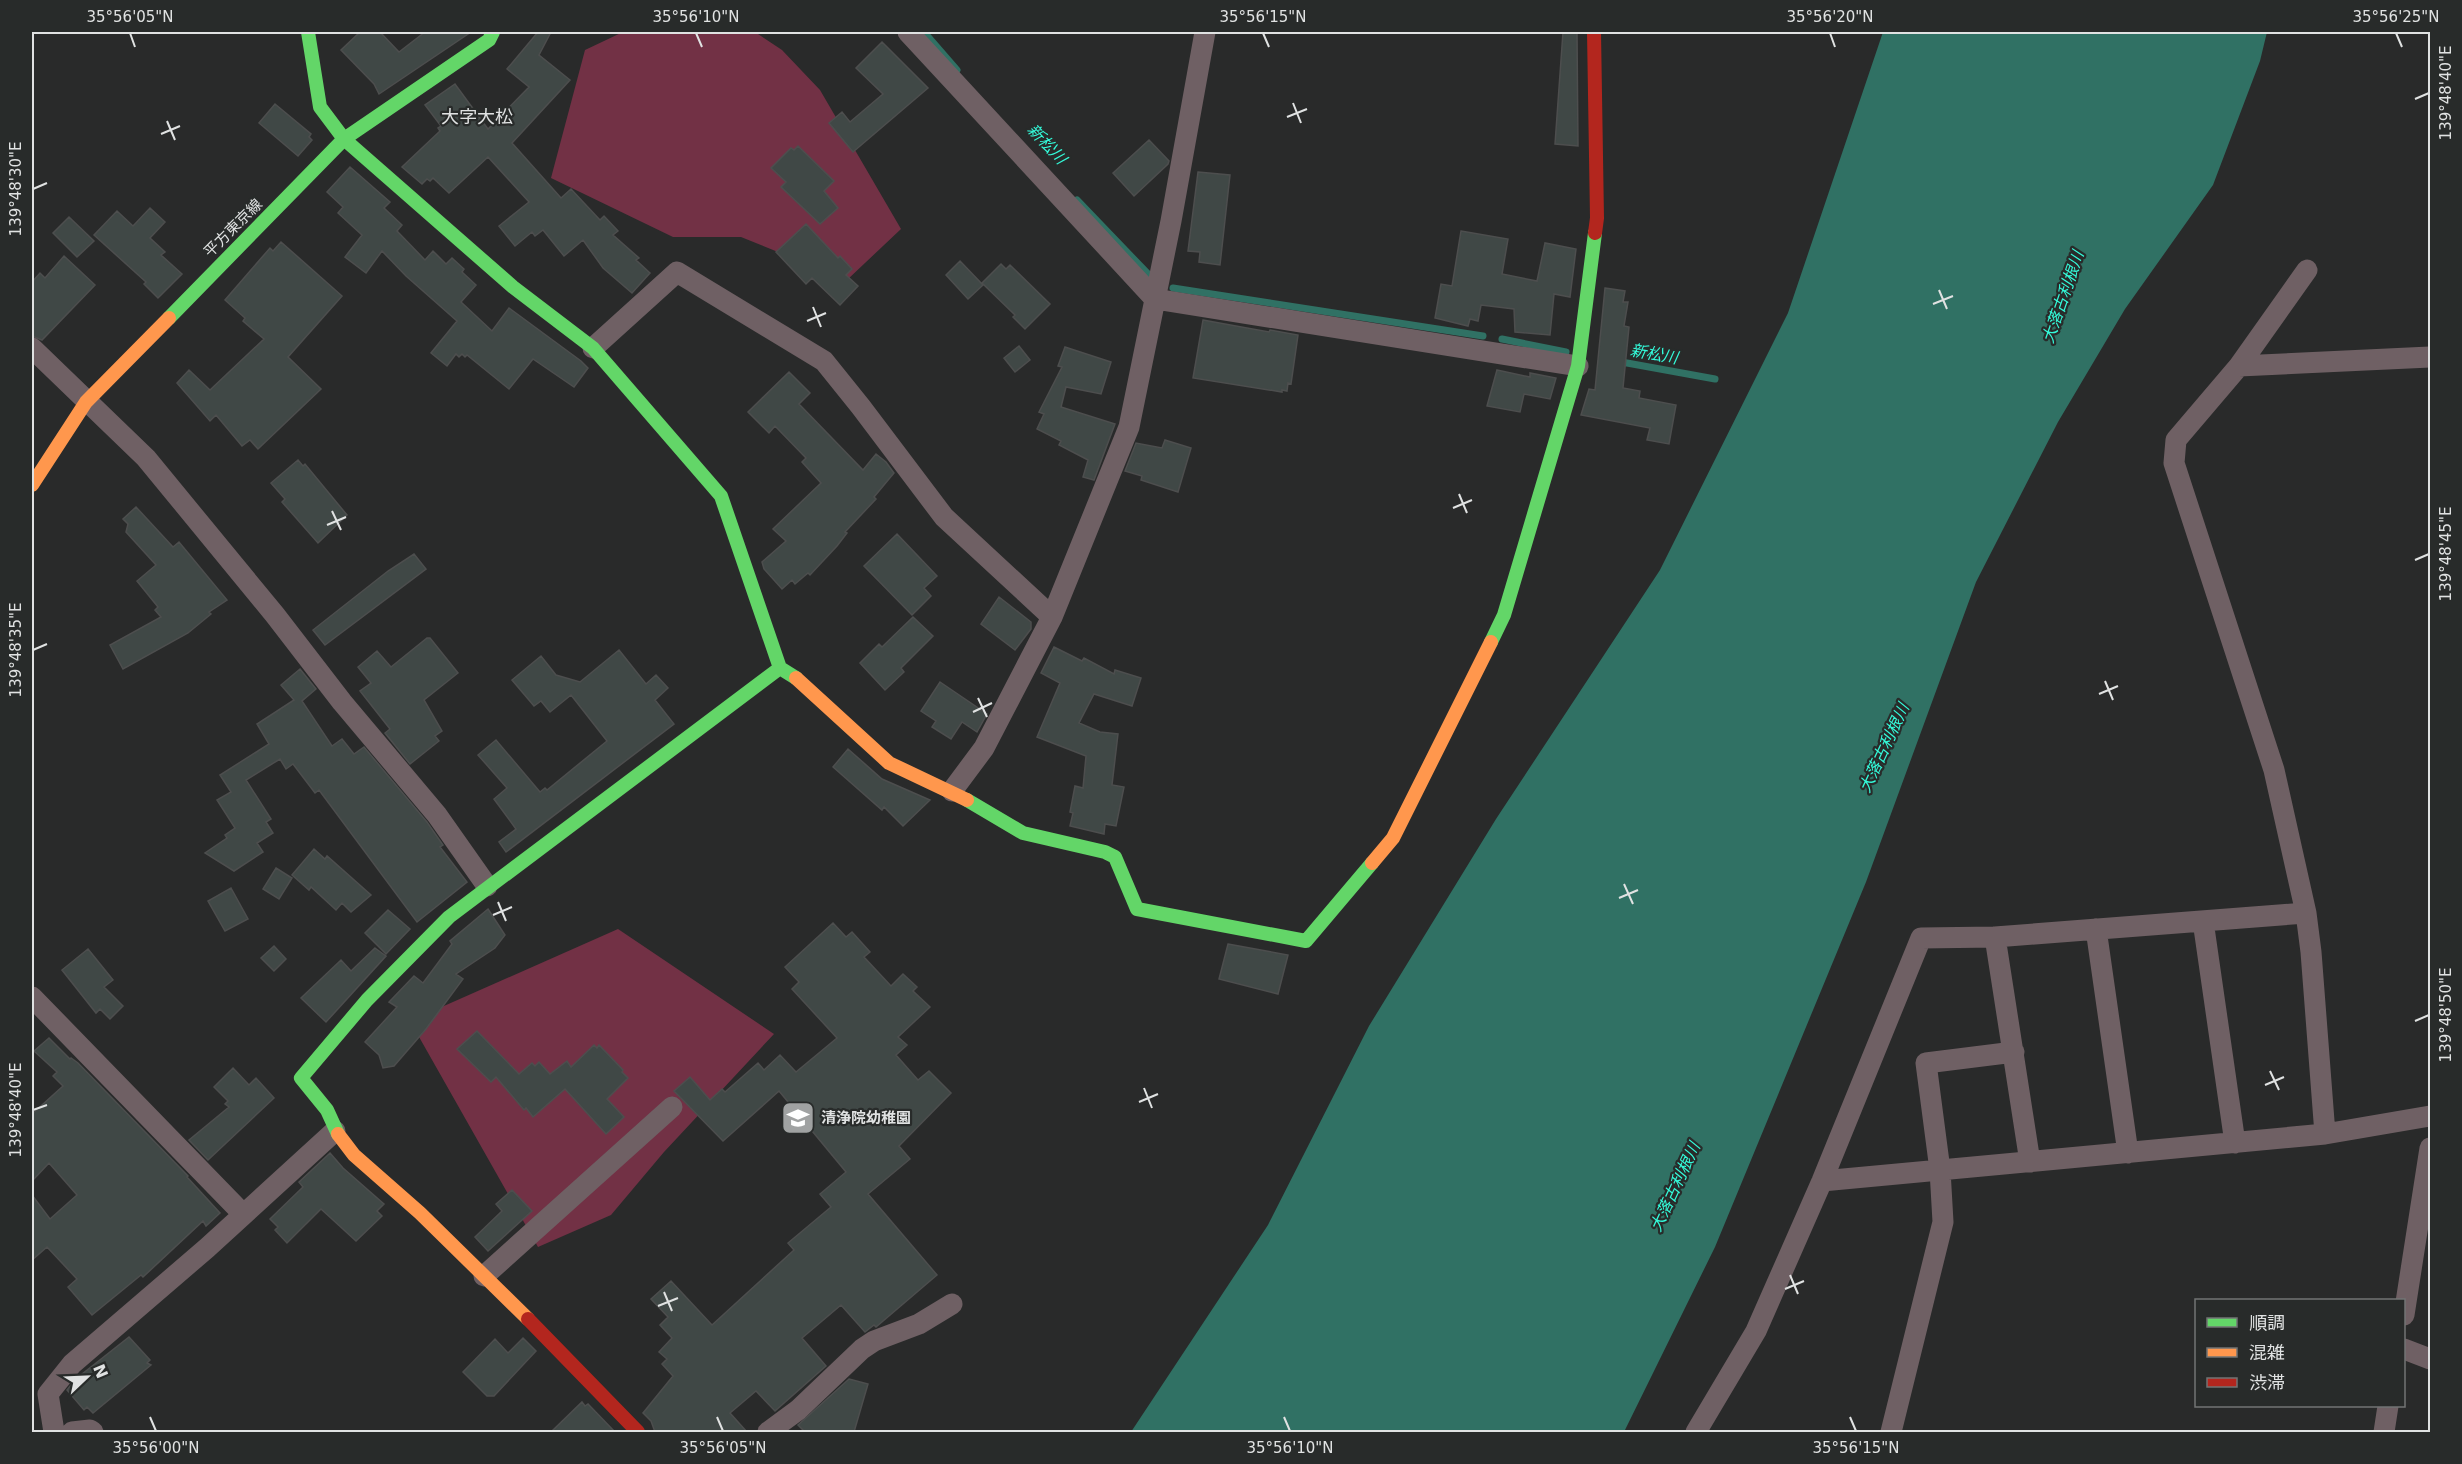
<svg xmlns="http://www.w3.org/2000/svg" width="2462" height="1464" font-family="'DejaVu Sans','Noto Sans JP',sans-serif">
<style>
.green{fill:#723145}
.water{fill:#307164}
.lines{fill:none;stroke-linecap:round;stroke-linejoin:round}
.stream{stroke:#307164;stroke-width:7}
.building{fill:#404846;stroke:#4d4e4e;stroke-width:1.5}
.street{stroke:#6f6064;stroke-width:21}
.fast{stroke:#63d668;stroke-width:14}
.slow{stroke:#ff974d;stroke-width:14}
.jam{stroke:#b3261e;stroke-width:14}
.ticks{fill:none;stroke:#e0e2e2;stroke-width:2}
.labels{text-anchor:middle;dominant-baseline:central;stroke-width:4.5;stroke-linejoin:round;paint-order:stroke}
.street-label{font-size:15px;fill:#e0e2e2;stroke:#282b2a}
.poi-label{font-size:15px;font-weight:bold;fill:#e0e2e2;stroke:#282b2a;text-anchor:start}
.water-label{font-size:16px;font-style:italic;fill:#34fada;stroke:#282b2a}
.quarter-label{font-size:18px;fill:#e0e2e2;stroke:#282b2a}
.neatline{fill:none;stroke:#e0e2e2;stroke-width:2}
.ticks-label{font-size:15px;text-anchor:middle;fill:#e0e2e2}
</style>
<rect width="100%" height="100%" fill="#292a2a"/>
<path class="green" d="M623 32H755L782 50 820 90 901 229 847 280 741 237H673L551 178 585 50Z
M618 929 774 1034 664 1152 611 1215 538 1247 410 1021Z"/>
<path class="water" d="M1883 32H2267L2260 61 2213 185 2125 309 2058 422 1976 582 1866 882 1715 1247 1624 1432H1131L1268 1225 1369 1026 1496 819 1660 570 1788 313Z"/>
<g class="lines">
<path class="stream" d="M924 32 957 70
M1077 200 1150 276
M1173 288 1483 336
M1502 339 1566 352
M1616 361 1715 379"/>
</g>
<path class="building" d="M360 32H380L399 52 425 32H471L379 94 374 84 341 50Z
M538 32H551L539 55 570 80 512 143 561 198 571 189 600 220 604 216 618 231 613 235 639 258 636 260 650 273 632 293 603 268 583 240 564 256 543 230 535 236 532 232 515 246 499 226 529 202 488 157 449 193 433 178 430 181 427 179 422 184 402 167 440 131 438 128 441 126 425 105 455 84 488 129 529 87 507 69Z
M1563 32H1577L1578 146 1555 144Z
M882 42 928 88 853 152 829 123 842 112 850 122 883 94 856 68Z
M275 104 311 134 309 137 312 140 298 156 259 123Z
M1149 140 1169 161 1168 164 1134 196 1113 173Z
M798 146 834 181 824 191 838 208 820 224 781 187 786 182 771 168 791 148 794 150Z
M350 167 390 202 384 208 402 225 397 231 425 260 433 251 446 264 452 258 464 269 462 272 476 285 461 302 492 331 509 308 581 361 588 368 574 387 533 359 509 389 467 355 465 357 462 354 459 357 456 354 447 366 431 353 457 321 406 276 382 251 366 273 345 257 362 235 338 213 343 207 327 192Z
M1198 172 1230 175 1220 265 1199 262 1200 252 1188 251Z
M150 208 165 222 150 238 165 252 161 255 182 274 158 298 144 284 146 282 94 235 117 211 133 226Z
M69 217 94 241 77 257 53 233Z
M806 224 838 258 840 256 852 269 846 275 858 286 840 305 812 278 806 284 776 252Z
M1461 231 1508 239 1502 274 1537 281 1545 243 1576 249 1570 297 1554 294 1550 335 1515 332 1514 309 1481 305 1478 321 1470 319 1468 326 1435 318 1441 284 1452 286Z
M281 242 342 296 288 357 321 389 258 449 250 440 242 446 216 415 210 421 177 383 189 370 210 390 264 339 243 321 245 318 225 300 270 248 273 251Z
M64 256 95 285 42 340 32 336V282L40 273 45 278Z
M960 261 983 285 968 299 946 275Z
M1001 264 1006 269 1010 265 1050 304 1025 329 1013 317 1015 315 982 283Z
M1605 288 1625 291 1623 302H1628L1624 326 1629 327 1623 388 1640 391 1639 398 1676 405 1669 444 1647 440 1650 428 1581 415 1589 389 1595 390Z
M1203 320 1269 332 1270 330 1298 335 1291 384 1288 383 1287 391 1282 390V392L1193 378Z
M1019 346 1030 360 1015 372 1004 358Z
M1065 347 1111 362 1101 394 1066 387 1061 407 1115 424 1094 480 1083 477 1088 460 1059 445 1061 441 1037 429 1044 414 1039 412 1062 367 1058 366Z
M1497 370 1530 377V373L1556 378 1550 399 1524 394 1520 412 1487 406Z
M789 372 810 393 799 404 863 470 876 454 886 462 894 473 874 497 876 499 845 532 847 533 837 546 810 575 808 573 795 584 792 580 782 589 764 569 762 562 786 541 773 529 821 483 802 462 806 458 775 426 769 433 748 412Z
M1165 440 1191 448 1178 492 1141 480 1142 476 1125 471 1136 443 1162 448Z
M298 460 303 466 305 464 347 515 318 543 282 502 285 499 271 483Z
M136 507 173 547 179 542 227 600 209 612 211 614 188 633 123 669 110 645 161 617 155 610 158 607 137 581 156 565 126 532 128 524 123 519Z
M897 534 937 576 924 588 931 596 912 615 864 566Z
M414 554 426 569 325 645 313 630 388 571Z
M999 597 1031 622V629L1015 650 981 624Z
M913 617 933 636 901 668 904 672 885 690 860 663 879 644 882 647Z
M427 638H430L458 673 424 700 442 731 435 736 439 741 410 764 385 733 390 729 360 691 371 683 358 667 377 651 391 667Z
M1054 647 1082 661 1084 658 1114 674 1115 670 1141 678 1132 706 1094 694 1079 723 1100 732 1118 734 1112 785 1124 787 1116 826 1105 824 1104 834 1070 826 1073 813 1070 812 1075 786 1083 788 1086 756 1037 737 1060 683 1041 673Z
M619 650 646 684 656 675 668 688 655 700 674 724 506 852 499 842 516 829 494 799 507 788 478 755 496 740 540 792 545 788 547 790 607 741 571 695 550 712 541 701 534 706 512 680 541 656 556 675 580 682Z
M300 669 316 689 302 701 332 746 342 739 354 754 364 747 427 822 443 845 440 847 467 882 417 922 319 790 315 793 293 764 286 769 280 759 246 780 271 819 266 822 273 833 257 843 263 852 234 871 205 853 227 838 225 835 235 828 217 800 231 792 220 775 269 744 257 724 294 700 281 685Z
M940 682 987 714 977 732 962 722 951 739 932 727 936 721 921 711Z
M848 749 882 779 930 800 903 826 884 807 882 810 833 767Z
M314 849 325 859 327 856 371 895 351 912 342 903 336 910 311 887 309 890 292 875Z
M276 868 292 878 279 899 263 889Z
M231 888 248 919 225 931 208 901Z
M488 909 505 935 495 948 456 974 463 979 426 1029 394 1066 383 1068 379 1055 365 1042 397 1007 389 1002 414 976 423 983 452 944 450 941Z
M388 910 410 929 386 954 365 933Z
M833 923 846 937 852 932 870 952 864 957 891 986 903 974 917 987 913 991 930 1007 898 1037 907 1045 896 1055 918 1080 929 1071 951 1093 899 1146 910 1159 868 1194 937 1275 876 1327 874 1325 865 1332 841 1305 802 1338 826 1366 775 1411 756 1391 730 1413 747 1432H655L651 1421 643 1413 673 1376 662 1364 667 1359 659 1352 672 1338 660 1325 668 1317 651 1299 671 1281 712 1325 794 1250 788 1243 831 1207 820 1194 846 1172 779 1091 723 1141 674 1091 690 1077 710 1100 722 1089 725 1092 758 1063 764 1070 780 1055 796 1072 837 1038 792 989 799 982 785 967Z
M1228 944 1288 955 1278 994 1219 979Z
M274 946 286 959 274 971 261 958Z
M375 948 386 956 326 1022 301 998 341 960 351 971Z
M88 949 113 980 104 987 123 1006 110 1019 100 1009 96 1013 62 970Z
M477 1031 519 1074 532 1063 535 1066 539 1062 550 1074 567 1061 571 1067 594 1045 597 1048 599 1045 623 1070 622 1072 628 1078 607 1099 624 1117 606 1134 565 1089 533 1117 526 1108 524 1110 496 1077 491 1082 457 1049Z
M49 1038 70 1059 71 1058 78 1063 188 1176 187 1177 220 1213 206 1226 203 1221 143 1277 141 1275 92 1315 68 1287 77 1279 47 1247 32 1260V1195L50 1219 77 1195 49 1163 32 1181V1114L63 1086 53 1076 57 1072 34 1051Z
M233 1068 249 1085 256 1078 274 1098 208 1160 189 1140 229 1107 225 1104 228 1101 214 1087Z
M330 1153 343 1168 384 1204 377 1211 382 1216 356 1241 321 1209 287 1243 275 1230 278 1227 270 1219 303 1187 299 1182Z
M512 1190 532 1211 488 1251 475 1237 502 1211 496 1204Z
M129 1337 150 1360 147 1363 151 1365 93 1413 87 1407 84 1410 67 1390 77 1378Z
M523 1338 536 1351 494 1396H487L463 1372 495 1339 508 1353Z
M849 1379 868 1384 854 1432H805L798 1425Z
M582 1402 585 1406 588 1404 615 1432H551Z"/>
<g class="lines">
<path class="street" d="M908 32 1155 299 1578 366
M2307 270 2239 366 2176 440 2174 463 2274 770 2306 913 2311 952 2325 1134
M32 348 146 458 275 615 342 702 437 815 487 886
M593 348 677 272 824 361 861 407 944 517 1052 617
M2239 366 2430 357
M952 791 984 748 1052 617 1129 427 1171 221 1205 32
M2203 921 2235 1143
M2096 929 2128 1153
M1995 937 2030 1162
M32 997 242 1213
M1822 1181 2325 1134 2430 1116
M484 1276 672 1107
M2404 1315 2430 1148
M2404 1349 2430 1359
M54 1432 48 1394 72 1364 207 1248 335 1131
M72 1432 90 1430 93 1432
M768 1432 798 1410 862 1349 874 1341 919 1324 952 1304
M1696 1432 1756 1331 1822 1181 1921 938 1995 937 2306 913
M1891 1432 1943 1222 1940 1170 1926 1063 2014 1052
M2384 1432 2388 1406"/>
<path class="fast" d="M308 32 320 107 344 139 513 287 593 348 721 496 780 668 796 678
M169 318 344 139 489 40 493 32
M1491 642 1504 615 1578 366 1595 233
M967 800 1023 833 1105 852 1115 857 1137 909 1306 941 1372 863
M338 1134 327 1110 301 1078 367 1000 449 917 780 668"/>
<path class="slow" d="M32 485 86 402 169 318
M796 678 889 763 967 800
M1372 863 1393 838 1491 642
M338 1134 354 1155 420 1213 528 1319"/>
<path class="jam" d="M1594 32 1597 218 1595 233
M528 1319 638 1432"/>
</g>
<path class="ticks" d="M130 33 135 47M696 33 702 47M1263 33 1269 47M1830 33 1835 47M2396 33 2402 47M2415 99 2429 93M1293 103 1301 123M1287 117 1307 109M167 121 175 140M161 134 180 126M33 189 47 183M1939 290 1947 309M1933 304 1953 296M813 307 821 327M807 321 826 313M1459 494 1467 513M1453 508 1472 500M332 511 341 530M327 525 346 517M2415 560 2429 554M33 650 47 644M2105 681 2113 700M2099 694 2118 686M978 698 987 717M973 712 992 703M1624 884 1633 904M1619 898 1638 890M498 902 506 921M493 915 512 907M2415 1021 2429 1015M2270 1071 2279 1090M2265 1085 2284 1077M1144 1088 1152 1108M1139 1102 1158 1094M33 1110 47 1105M1790 1275 1798 1294M1785 1289 1804 1281M664 1292 672 1311M658 1306 678 1298M150 1417 156 1431M717 1417 723 1431M1284 1417 1290 1431M1850 1417 1856 1431"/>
<defs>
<symbol id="school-square" viewBox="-11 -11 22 22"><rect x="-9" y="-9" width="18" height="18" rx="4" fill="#a0a2a2" stroke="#282b2a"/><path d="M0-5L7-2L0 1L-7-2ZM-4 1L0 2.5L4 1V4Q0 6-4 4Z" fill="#fff"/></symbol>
</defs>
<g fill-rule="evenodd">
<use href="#school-square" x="779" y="1099" width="38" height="38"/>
</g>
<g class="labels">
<g class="street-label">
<text transform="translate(233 228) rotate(-45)">平方東京線</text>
</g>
<g class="poi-label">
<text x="821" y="1118">清浄院幼稚園</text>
</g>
<g class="water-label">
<text transform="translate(1047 144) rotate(47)">新松川</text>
<text transform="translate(2063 297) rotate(-71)">大落古利根川</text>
<text transform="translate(1654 354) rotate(10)">新松川</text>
<text transform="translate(1884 748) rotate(-65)">大落古利根川</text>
<text transform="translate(1675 1187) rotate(-65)">大落古利根川</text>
</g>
<g class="quarter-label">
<text x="477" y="116">大字大松</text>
</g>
</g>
<rect width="2462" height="1464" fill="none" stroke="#282b2a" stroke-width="66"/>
<rect x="2195" y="1299" width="210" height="108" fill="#282b2a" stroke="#727474" stroke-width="1.5"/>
<rect x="2207" y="1318" width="30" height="9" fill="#63d668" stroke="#727474" stroke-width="1.5"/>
<text x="2249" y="1329" font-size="18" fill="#e0e2e2">順調</text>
<rect x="2207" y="1348" width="30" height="9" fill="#ff974d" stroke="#727474" stroke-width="1.5"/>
<text x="2249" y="1359" font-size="18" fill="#e0e2e2">混雑</text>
<rect x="2207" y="1378" width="30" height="9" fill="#b3261e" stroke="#727474" stroke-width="1.5"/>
<text x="2249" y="1389" font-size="18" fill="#e0e2e2">渋滞</text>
<g transform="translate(87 1377) rotate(67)" stroke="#282b2a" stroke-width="4.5" paint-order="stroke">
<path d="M0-4.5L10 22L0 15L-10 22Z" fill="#e0e2e2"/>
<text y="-9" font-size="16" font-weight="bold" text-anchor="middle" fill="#e0e2e2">N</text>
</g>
<rect x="33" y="33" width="2396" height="1398" class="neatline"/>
<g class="ticks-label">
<text x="130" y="22">35°56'05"N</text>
<text x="696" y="22">35°56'10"N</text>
<text x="1263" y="22">35°56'15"N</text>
<text x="1830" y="22">35°56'20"N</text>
<text x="2396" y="22">35°56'25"N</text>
<text transform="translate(2446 93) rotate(-90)" y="5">139°48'40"E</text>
<text transform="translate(16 189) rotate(-90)" y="5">139°48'30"E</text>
<text transform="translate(2446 554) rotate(-90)" y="5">139°48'45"E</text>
<text transform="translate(16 650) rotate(-90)" y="5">139°48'35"E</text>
<text transform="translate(2446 1015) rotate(-90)" y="5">139°48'50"E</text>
<text transform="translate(16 1110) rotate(-90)" y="5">139°48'40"E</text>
<text x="156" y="1453">35°56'00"N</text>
<text x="723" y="1453">35°56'05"N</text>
<text x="1290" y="1453">35°56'10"N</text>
<text x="1856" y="1453">35°56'15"N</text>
</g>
</svg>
